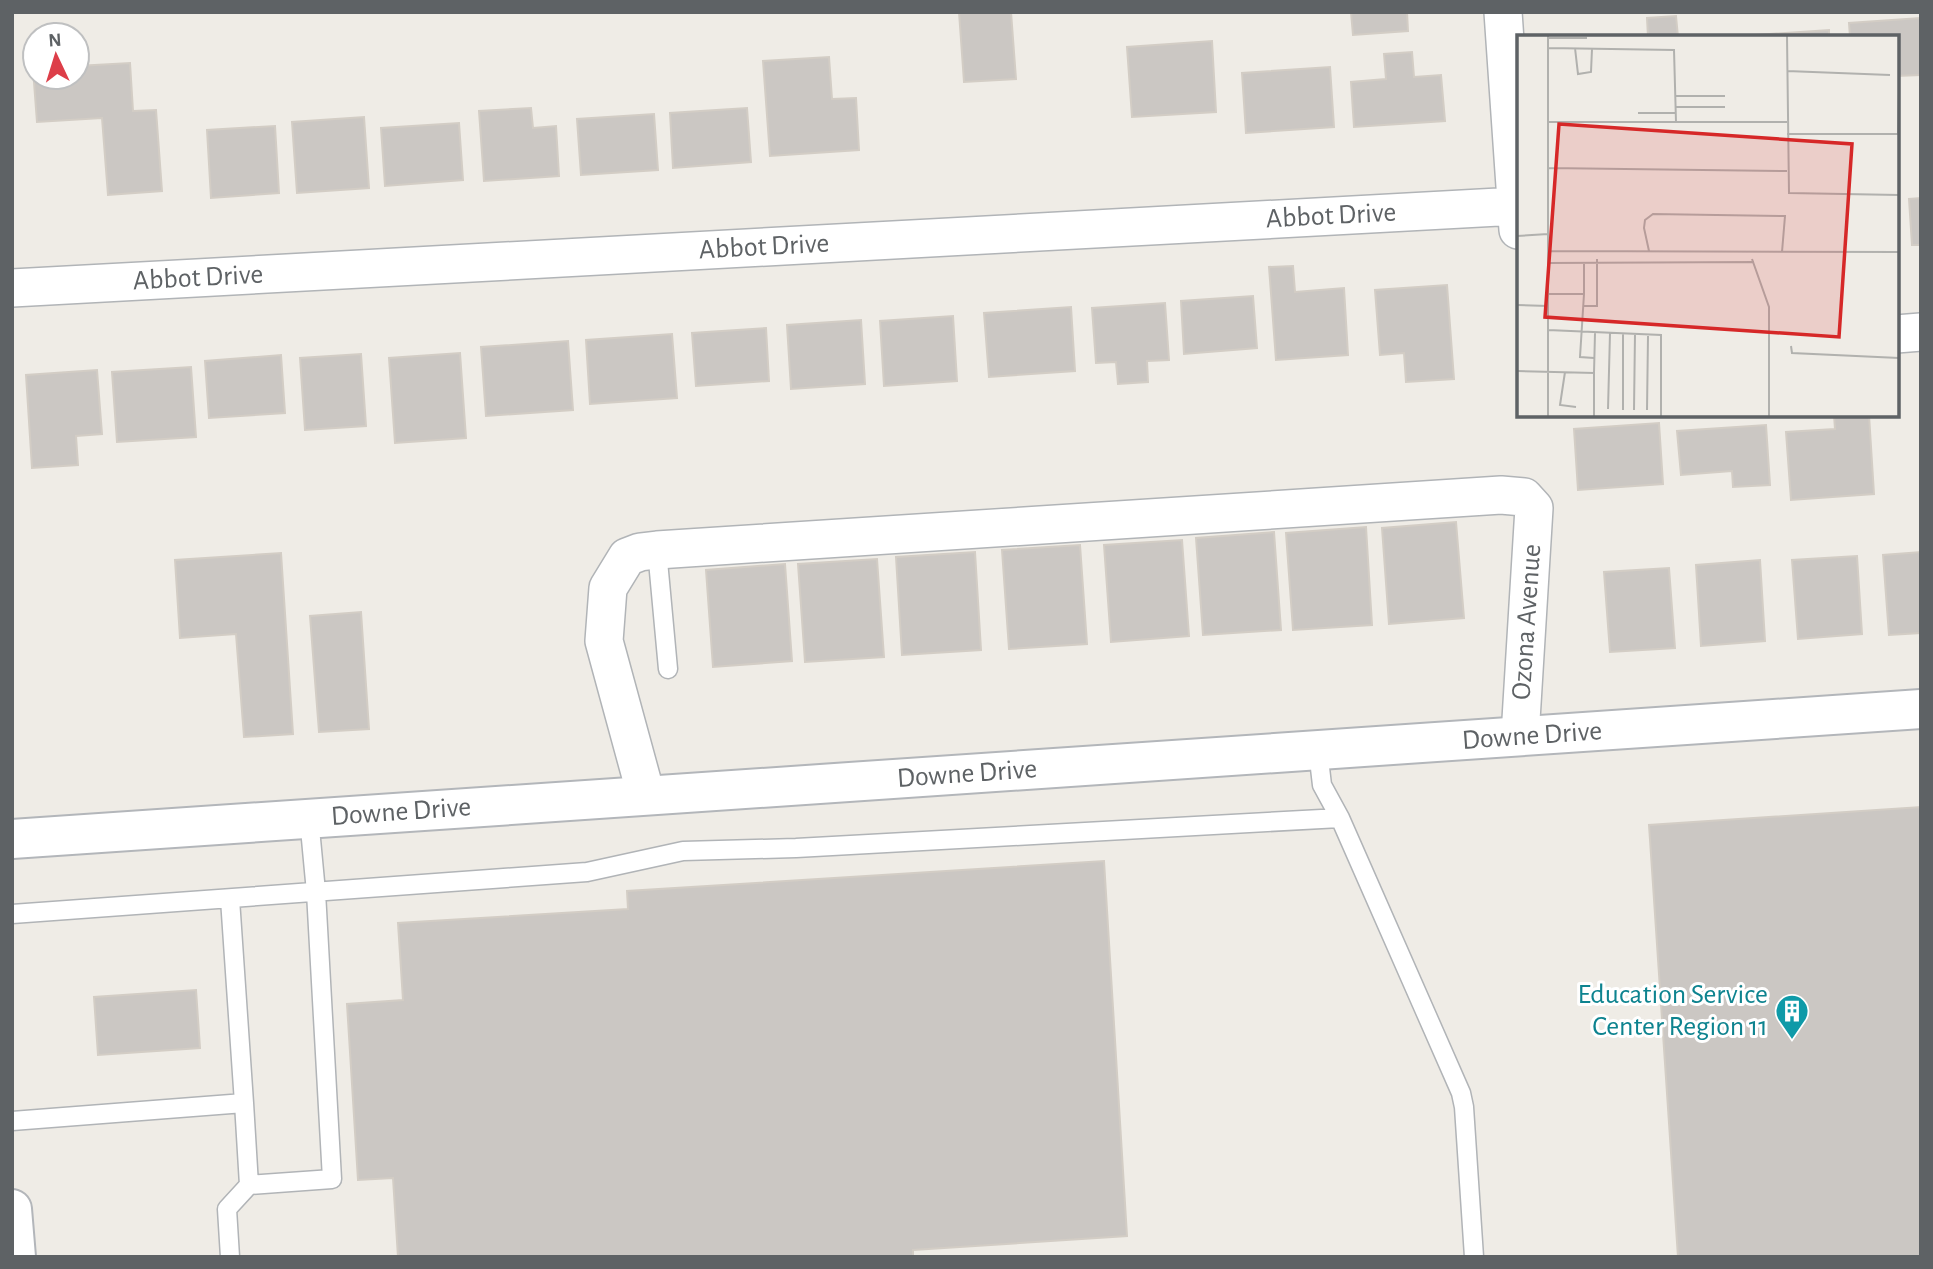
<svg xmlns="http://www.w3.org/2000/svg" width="1933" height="1269" font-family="'Alegreya Sans',sans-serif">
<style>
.building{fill:#cbc7c3;stroke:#d3cdc5;stroke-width:2}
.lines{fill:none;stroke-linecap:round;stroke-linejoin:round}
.lane-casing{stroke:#b1b4b7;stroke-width:21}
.street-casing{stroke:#b1b4b7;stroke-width:40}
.secondary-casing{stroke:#b3b6ba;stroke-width:42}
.lane{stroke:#fff;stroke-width:18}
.street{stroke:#fff;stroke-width:37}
.secondary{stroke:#fff;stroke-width:38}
.labels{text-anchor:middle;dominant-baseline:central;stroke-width:6;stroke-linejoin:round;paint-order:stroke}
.street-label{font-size:28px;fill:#5e6265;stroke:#fff}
.culture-label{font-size:28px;fill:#0d838f;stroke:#fff;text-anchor:end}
.inset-road{fill:none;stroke:#b1b1ae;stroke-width:2}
.view{fill:#d62828;fill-opacity:0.15;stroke:#d62828;stroke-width:3.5}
.inset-edge{fill:none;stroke:#5e6265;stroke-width:3.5}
</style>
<rect width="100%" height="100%" fill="#efece6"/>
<path class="building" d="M959 12H1011L1016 79 964 82Z
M1351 12H1407L1408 31 1353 35Z
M1676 16 1678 37H1648L1647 18Z
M1920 18 1921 75 1896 76V37H1850L1849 23Z
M1829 30V37H1756V35Z
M1212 41 1216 112 1132 117 1127 47Z
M1412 52 1414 77 1441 75 1445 121 1354 127 1351 82 1386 79 1384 54Z
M829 57 832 99 856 98 859 150 770 156 763 61Z
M130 63 133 111 156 110 162 191 108 195 102 118 37 122 33 69 35 77H77V66Z
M1330 67 1334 127 1246 133 1242 73Z
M531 108 533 128 556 126 559 176 484 181 479 111Z
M747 108 751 162 673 168 670 113Z
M654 114 658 170 581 175 577 119Z
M364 117 369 188 297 193 292 122Z
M459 123 463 180 385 186 381 128Z
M275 126 279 193 211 198 207 130Z
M1921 198V245H1912L1909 199Z
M1293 266 1295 292 1344 288 1348 355 1276 360 1269 267Z
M1447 285 1454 379 1406 382 1404 353 1380 355 1375 290Z
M1253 296 1257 348 1184 354 1181 301Z
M1165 303 1169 360 1147 361 1148 382 1118 384 1116 362 1096 363 1092 308Z
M1071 307 1075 371 989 377 984 313Z
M953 316 957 381 884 386 880 321Z
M861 320 865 384 791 389 787 325Z
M766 328 769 381 696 386 692 333Z
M672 334 677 398 590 404 586 340Z
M568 341 573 410 486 416 481 347Z
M460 353 466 438 395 443 389 358Z
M361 354 366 426 305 430 300 358Z
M281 355 285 413 209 418 205 361Z
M191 367 196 437 117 442 112 372Z
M97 370 102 434 76 436 78 465 32 468 26 375Z
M1834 415H1869L1874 494 1791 500 1786 432 1835 429Z
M1659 423 1663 484 1578 490 1574 429Z
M1766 425 1770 485 1733 487 1732 471 1681 475 1677 431Z
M1456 522 1464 618 1389 624 1382 528Z
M1366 527 1372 625 1293 630 1286 533Z
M1274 532 1281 630 1203 635 1196 538Z
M1182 540 1189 636 1111 642 1104 545Z
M1080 545 1087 644 1009 649 1002 550Z
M975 552 981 650 902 655 896 557Z
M1921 552V633L1889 635 1883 555Z
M281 553 293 734 244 737 236 634 180 638 175 560Z
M1857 556 1862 634 1798 639 1792 560Z
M877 559 884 657 805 662 798 564Z
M1760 560 1765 641 1701 646 1696 565Z
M785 564 792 661 713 667 706 570Z
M1669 568 1675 648 1610 652 1604 572Z
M361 612 369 729 319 732 310 616Z
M1921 807V1257H1678L1649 825Z
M1104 861 1127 1236 913 1250V1257H398L393 1178 358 1180 347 1004 403 1000 398 923 628 909 627 891Z
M196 990 200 1048 98 1055 94 997Z"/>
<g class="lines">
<defs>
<path id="lane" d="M657 550 668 669
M1318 751 1322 785 1340 818 1461 1093 1464 1107 1474 1257
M230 899 244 1103
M12 914 587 872 683 851 796 848 1340 818
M12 1121 244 1103 249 1185 227 1209 230 1257
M249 1185 332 1179 316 892 309 818"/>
<path id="street" d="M1503 12 1518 230
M12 288 1517 206
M1896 334 1921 332
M646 795 604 641 608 588 627 557 640 552 657 550 1501 495 1524 497 1534 508 1520 736"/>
<path id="secondary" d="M12 839 1921 709
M12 1209 16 1257"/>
</defs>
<use href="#lane" class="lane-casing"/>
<use href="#street" class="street-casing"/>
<use href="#secondary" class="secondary-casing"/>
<use href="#lane" class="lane"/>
<use href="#street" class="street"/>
<use href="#secondary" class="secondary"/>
</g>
<defs>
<symbol id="building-pin" viewBox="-11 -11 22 30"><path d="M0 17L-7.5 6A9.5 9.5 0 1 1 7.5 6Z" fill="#0f9aa8" stroke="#fff"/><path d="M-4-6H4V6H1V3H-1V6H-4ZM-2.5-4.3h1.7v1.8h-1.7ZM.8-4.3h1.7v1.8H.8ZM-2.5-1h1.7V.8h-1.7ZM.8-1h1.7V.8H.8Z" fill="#fff"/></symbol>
</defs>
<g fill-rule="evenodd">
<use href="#building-pin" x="1773" y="992" width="38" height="52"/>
</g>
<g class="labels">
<g class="street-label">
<text transform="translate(1331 216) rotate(-3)">Abbot Drive</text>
<text transform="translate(764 247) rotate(-3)">Abbot Drive</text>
<text transform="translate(198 278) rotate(-3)">Abbot Drive</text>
<text transform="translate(1527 622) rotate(-86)">Ozona Avenue</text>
<text transform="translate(1532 736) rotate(-4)">Downe Drive</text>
<text transform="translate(967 774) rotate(-4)">Downe Drive</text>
<text transform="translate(401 812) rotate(-4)">Downe Drive</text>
</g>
<g class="culture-label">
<text x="1768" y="995">Education Service<tspan x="1768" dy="32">Center Region 11</tspan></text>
</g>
</g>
<g transform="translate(1517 35)">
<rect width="382" height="382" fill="#efece6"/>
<path class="inset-road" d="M270 1 272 158 382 160M31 3H70M31 13 157 15 159 87M58 13 61 39 74 37 75 14M270 36 373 40M159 61H208M159 72H208M121 78H159M31 87H270M270 99H382M381 99 382 56M31 133 270 136M0 201 31 199M31 216 382 217M132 216 127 193 128 185 136 179 268 181 265 217M235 224 252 272V381M31 228 237 227M67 228V259M31 259H67L63 322 77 323M0 270 31 271M67 271H80V224M31 295 144 300V381M274 311 275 318 382 323M0 336 77 338 78 298M48 337 43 370 59 372M91 374 93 298M106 375V298M117 375 118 298M130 375 131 301M31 381V1M77 381V338"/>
<path class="view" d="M42 89 335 109 322 302 28 282Z"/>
<rect width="382" height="382" class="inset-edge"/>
</g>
<rect width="1933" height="1269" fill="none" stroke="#5e6265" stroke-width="28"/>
<g transform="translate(56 56) rotate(356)"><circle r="33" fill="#ffffff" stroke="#bfc0c1" stroke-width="2"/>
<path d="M0-5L12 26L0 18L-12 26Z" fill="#dd3e49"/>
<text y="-10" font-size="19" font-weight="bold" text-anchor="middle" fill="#5e6265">N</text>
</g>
</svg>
